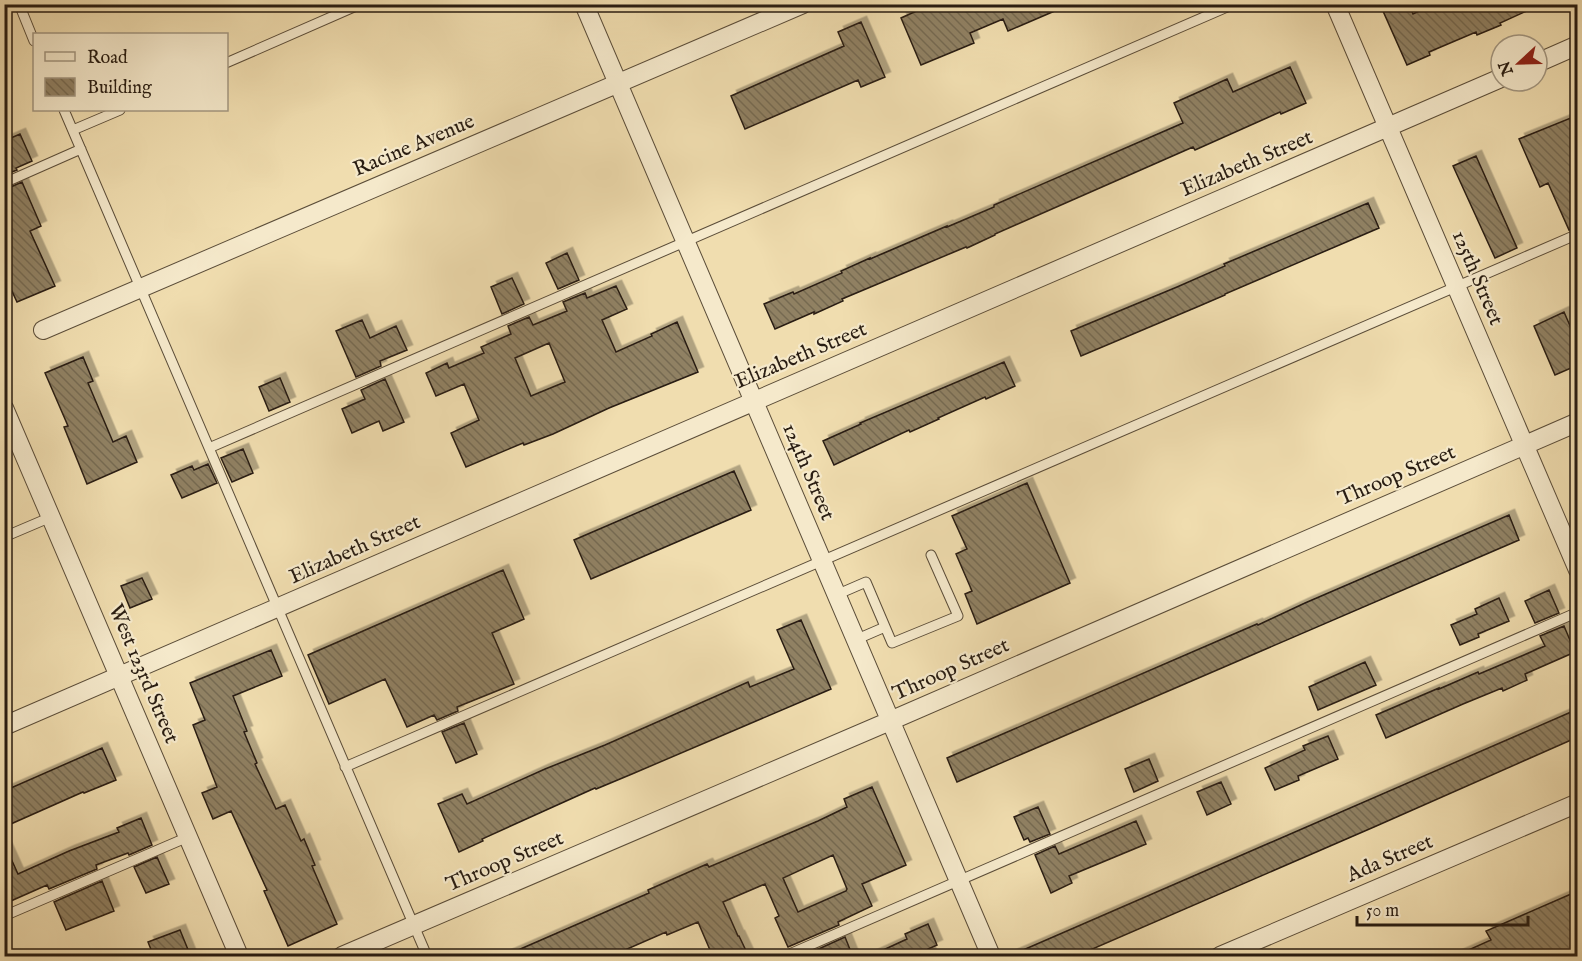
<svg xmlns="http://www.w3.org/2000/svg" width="1582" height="961" font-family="'IM FELL English',serif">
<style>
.building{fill:url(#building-back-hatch);stroke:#291d12;stroke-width:1.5;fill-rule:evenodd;filter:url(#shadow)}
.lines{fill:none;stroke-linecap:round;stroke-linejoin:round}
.lane-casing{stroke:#5b4d39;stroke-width:11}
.street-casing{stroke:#5b4d39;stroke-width:20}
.lane{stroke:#f5e9cb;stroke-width:9}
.street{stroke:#f5e9cb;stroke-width:18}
.labels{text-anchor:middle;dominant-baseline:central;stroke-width:4.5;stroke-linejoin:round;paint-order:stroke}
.street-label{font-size:21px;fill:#291d12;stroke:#f5e9cb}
</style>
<defs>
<pattern id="building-back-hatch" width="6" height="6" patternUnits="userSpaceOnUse" patternTransform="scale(1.5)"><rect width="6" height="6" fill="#908164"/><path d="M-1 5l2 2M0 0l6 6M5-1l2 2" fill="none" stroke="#766951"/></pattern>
<filter id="shadow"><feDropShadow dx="5.5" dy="-5.5" stdDeviation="0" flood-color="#0004"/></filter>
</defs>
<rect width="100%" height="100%" fill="#f0ddaf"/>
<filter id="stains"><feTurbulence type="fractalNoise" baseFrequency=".00333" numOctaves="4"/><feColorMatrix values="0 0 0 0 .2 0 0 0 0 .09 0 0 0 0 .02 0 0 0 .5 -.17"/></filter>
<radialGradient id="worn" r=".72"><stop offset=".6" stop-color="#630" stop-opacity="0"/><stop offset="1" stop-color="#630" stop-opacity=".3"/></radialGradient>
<path class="building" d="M932 4H1071L1008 31 1003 19 970 33 974 43 921 65 901 18Z
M1397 4H1409L1413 14 1434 4H1542L1500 23 1501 25 1477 35 1476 32 1429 52 1430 55 1407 65 1383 11Z
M861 22 885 77 861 87 858 80 745 129 731 96 844 46 838 32Z
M1290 67 1306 103 1281 114 1280 112 1195 150 1193 147 995 234V235L967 248 966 247 842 299 843 301 814 314V312L775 329 764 304 793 292 794 294 842 273 841 271 870 258V259L947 226V227L994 207V205L1183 123 1174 103 1203 90 1227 79 1233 92Z
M1578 115V227L1569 230 1548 183 1540 187 1519 139Z
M20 134 32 161 16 168 17 170 4 175V141Z
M1476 156 1517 248 1495 258 1453 166Z
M22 182 41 226 30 231 55 286 17 302 4 274V190Z
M1368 203 1379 228 1225 294V295L1197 307 1081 356 1071 331 1177 287 1225 266 1224 264Z
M567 253 579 280 558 289 546 263Z
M512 278 524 304 502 314 491 287Z
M616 286 627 309 602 320 616 352 652 336 651 334 677 322 698 372 609 408 553 434 524 445 523 443 466 467 451 433 479 420 464 384 436 396 426 373 447 363 449 368 484 353 481 347 511 334 508 326 529 317 533 325 567 311 563 302 585 293 587 298ZM549 343 565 382 531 396 515 358Z
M1564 312 1578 344V365L1555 375 1534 326Z
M362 320 370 338 396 326 407 350 380 361 381 366 356 377 336 331Z
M83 357 93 381 88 383 113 442 126 436 137 462 87 484 64 427 68 426 45 373Z
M1004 362 1015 386 986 399 985 397 938 418 939 419 910 432 909 430 834 465 823 441 861 424 860 423Z
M280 378 290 402 269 411 259 387Z
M385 379 404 422 383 431 379 421 352 433 342 409 365 399 361 390Z
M243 449 253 473 232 482 221 458Z
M208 464 217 483 182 498 171 475 192 466 194 470Z
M734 471 751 510 591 579 574 540Z
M1027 483 1070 583 977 624 965 594 972 591 956 554 967 549 952 516Z
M1509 515 1519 540 957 782 947 758 1257 624 1258 625 1305 603Z
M503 570 524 619 492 633 514 684 457 707 458 711 437 720 434 715 407 727 385 679 329 704 308 655Z
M142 578 152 599 130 608 121 586Z
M1549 590 1559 613 1535 623 1525 601Z
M1499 598 1509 621 1478 634 1479 637 1460 645 1451 625 1477 614 1475 609Z
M801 620 831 689 632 774 596 789 595 788 482 839 483 841 459 852 438 804 462 794 467 804 545 769 605 745 748 682 750 687 794 669 777 630Z
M1564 626 1575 652 1525 674 1527 680 1503 691 1502 688 1463 704 1386 738 1376 715 1439 688V689L1478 672 1479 674 1545 646 1540 636Z
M271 650 282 676 233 696 247 731 244 732 257 763 255 764 276 809 285 805 301 841 304 839 315 865 312 866 337 924 288 946 264 891 267 890 231 811 213 819 202 793 217 787 193 725 205 720 190 683Z
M1365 662 1376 685 1318 710 1309 687Z
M1578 709V737L1374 827 1074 957H1007Z
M464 723 477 754 456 763 442 732Z
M1328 736 1338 759 1298 776 1299 780 1275 790 1265 768 1305 750 1303 746Z
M102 748 116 780 84 793 83 792 4 827V791Z
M1149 759 1158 781 1134 792 1125 769Z
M1221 782 1231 804 1207 815 1197 792Z
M872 787 906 865 862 884 872 906 838 922 839 925 788 947 775 918 779 916 765 884 723 902 738 936H739L749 957H713L698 922 667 935 666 932 609 957H502L649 893 648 890 707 864 709 867 818 821 847 807 844 799ZM833 855 847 889 846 891 798 912 783 878Z
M1038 807 1050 834 1030 842 1028 838 1024 840 1014 817Z
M141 818 152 845 129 855 128 853 96 865 97 869 49 889 47 885 4 904V843L18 874 69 851 119 832 117 828Z
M1136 821 1146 844 1069 876 1072 883 1051 893 1035 855 1055 846 1059 854Z
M157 857 169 884 146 893 134 867Z
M102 881 114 911 66 930 54 902Z
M1578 891V957H1453L1491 940 1486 931Z
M928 924 937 945 928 949 932 957H868L907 939 905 934Z
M180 930 191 957H154L148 942Z
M845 937 853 957H801Z"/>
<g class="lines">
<defs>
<path id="lane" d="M19 4 34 41
M226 63 361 4
M64 110 427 956
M73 130 120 110
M4 183 81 149
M209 448 1234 4
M4 537 51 517
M836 595 866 582 892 643 958 616 931 555
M855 640 885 627
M345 767 1578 234
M4 916 188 837
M785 956 1578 612"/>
<path id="street" d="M584 4 991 956
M1335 4 1578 570
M1537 63 1578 45
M43 330 803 4
M4 408 239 956
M4 726 1501 78
M342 956 890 721 1578 422
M1220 956 1578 803"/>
</defs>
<use href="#lane" class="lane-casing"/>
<use href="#street" class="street-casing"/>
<use href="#lane" class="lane"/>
<use href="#street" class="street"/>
</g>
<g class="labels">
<g class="street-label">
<text transform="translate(414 146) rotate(-23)">Racine Avenue</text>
<text transform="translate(1247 164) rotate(-23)">Elizabeth Street</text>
<text transform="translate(1477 278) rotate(67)">125th Street</text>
<text transform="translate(801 356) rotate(-23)">Elizabeth Street</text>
<text transform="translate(808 472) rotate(67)">124th Street</text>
<text transform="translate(1397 476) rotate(-23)">Throop Street</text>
<text transform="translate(355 550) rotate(-24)">Elizabeth Street</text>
<text transform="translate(951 670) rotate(-24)">Throop Street</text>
<text transform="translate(143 674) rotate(67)">West 123rd Street</text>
<text transform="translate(1390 859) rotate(-23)">Ada Street</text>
<text transform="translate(505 862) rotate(-23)">Throop Street</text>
</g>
</g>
<rect width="1582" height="961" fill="none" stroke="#f0ddaf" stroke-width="24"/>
<rect x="6" y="6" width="1570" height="949" fill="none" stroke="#291d12" stroke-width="3"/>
<rect x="12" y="12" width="1558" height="937" fill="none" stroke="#291d12" stroke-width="1.5"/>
<rect x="33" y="33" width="195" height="78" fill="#f5e9cb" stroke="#a39781" stroke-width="1.5"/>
<rect x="45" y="52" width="30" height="9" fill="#f5e9cb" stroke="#a39781" stroke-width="1.5"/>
<text x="87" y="63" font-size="18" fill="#291d12">Road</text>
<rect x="45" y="78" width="30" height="18" fill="url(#building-back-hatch)" stroke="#a39781" stroke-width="1.5"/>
<text x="87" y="93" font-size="18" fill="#291d12">Building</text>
<g transform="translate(1519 63) rotate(248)"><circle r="28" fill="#f5e9cb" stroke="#a39781" stroke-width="1.5"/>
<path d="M0-4.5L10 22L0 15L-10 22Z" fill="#8f2418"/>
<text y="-9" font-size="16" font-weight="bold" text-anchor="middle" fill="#291d12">N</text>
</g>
<path d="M1357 916v9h171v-9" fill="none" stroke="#291d12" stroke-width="3"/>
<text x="1366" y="916" font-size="18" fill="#291d12" stroke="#f5e9cb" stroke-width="4.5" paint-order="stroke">50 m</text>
<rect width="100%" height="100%" filter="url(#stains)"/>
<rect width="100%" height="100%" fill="url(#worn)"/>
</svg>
